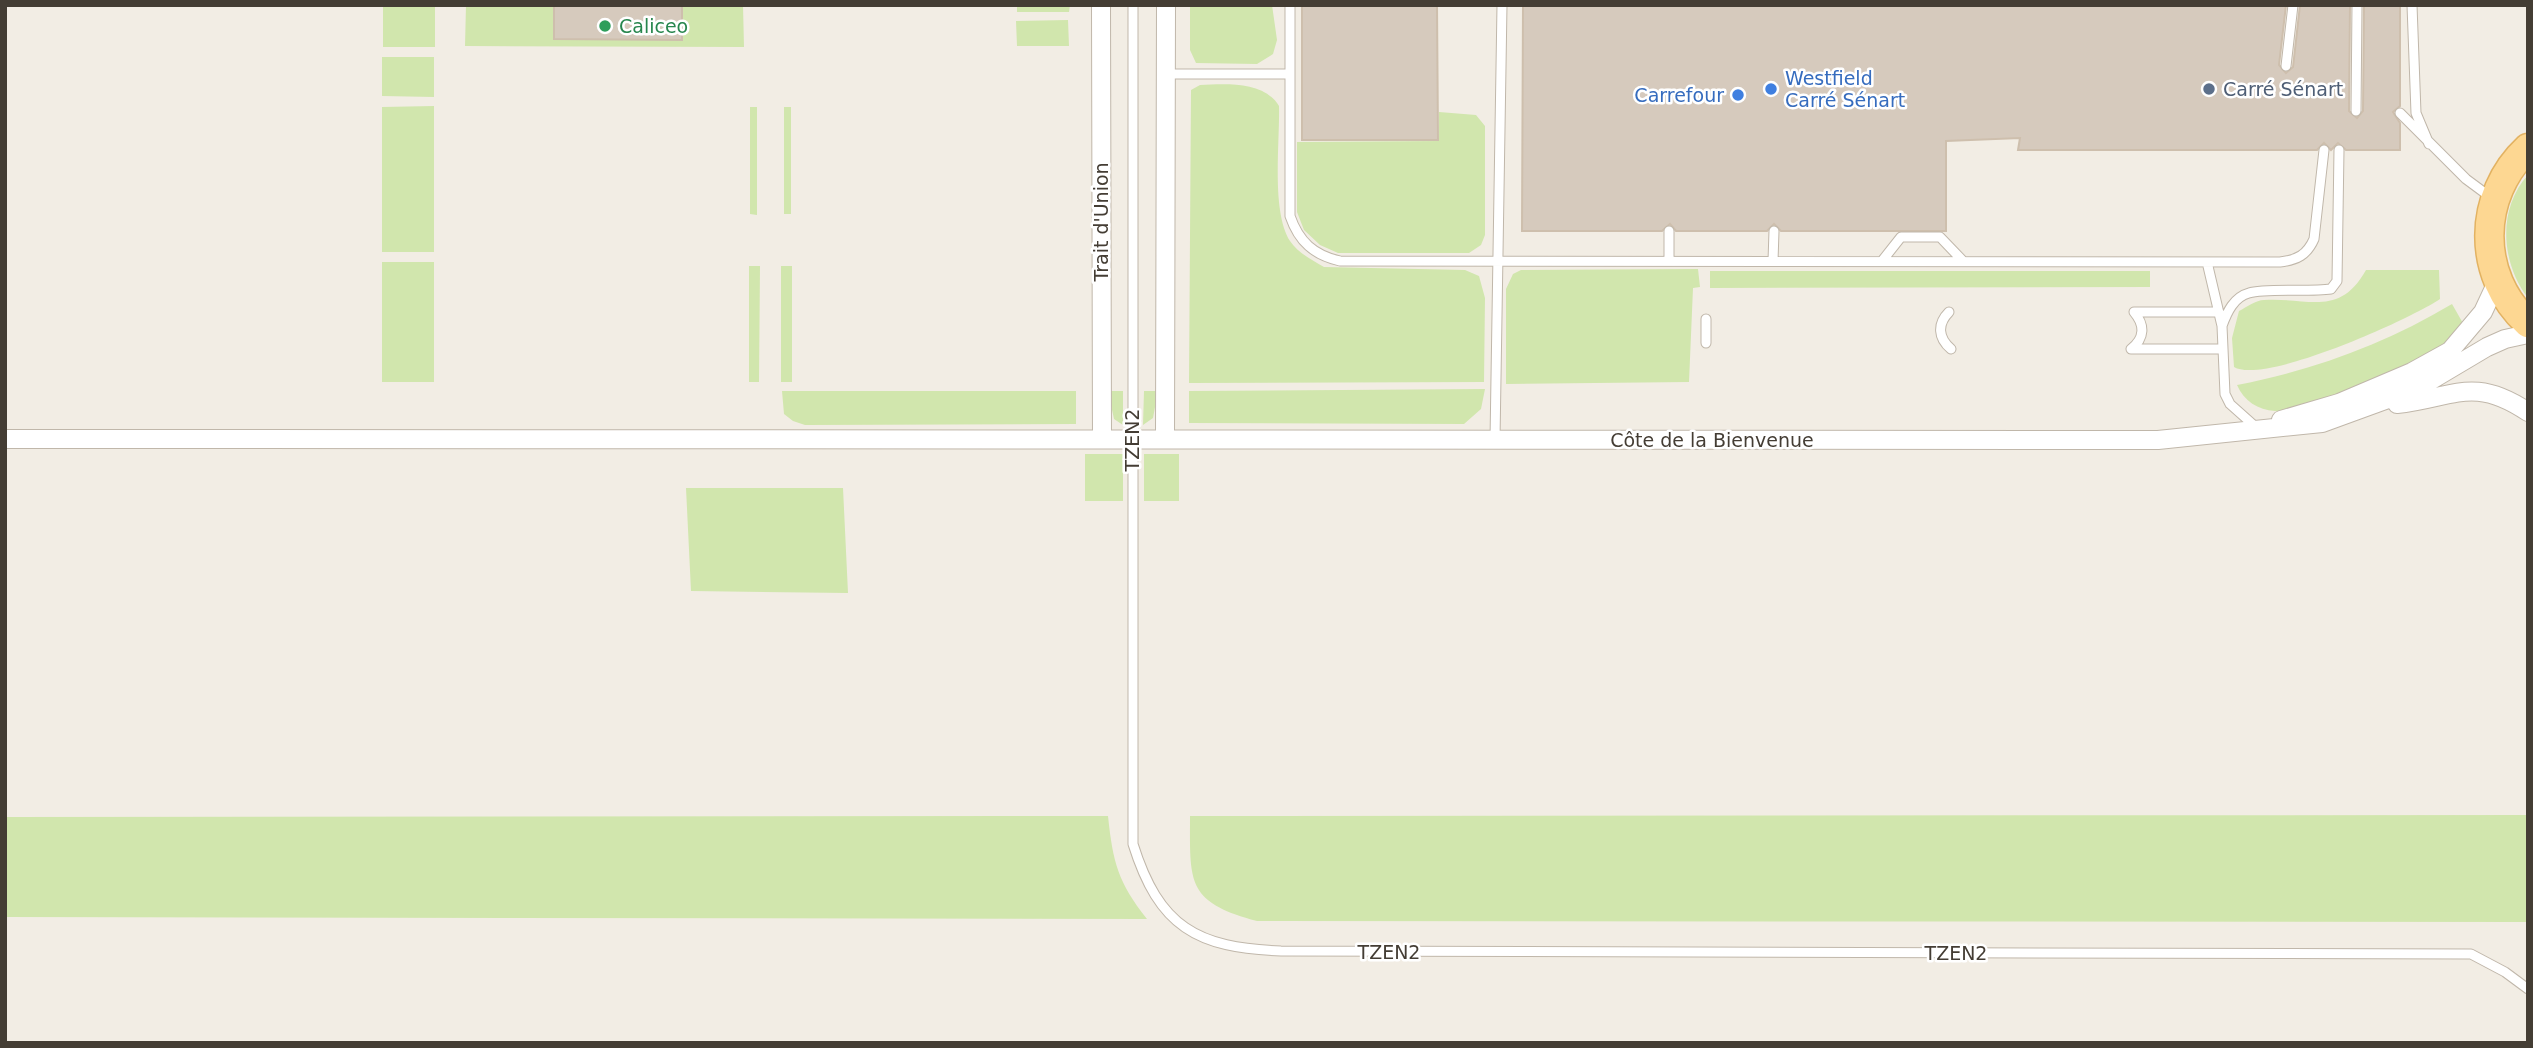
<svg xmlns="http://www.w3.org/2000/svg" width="2533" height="1048" font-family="'DejaVu Sans',sans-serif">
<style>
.green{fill:#d1e6ad}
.building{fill:#d6cabd;stroke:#cebfad;stroke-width:2}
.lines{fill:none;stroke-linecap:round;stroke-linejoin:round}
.service-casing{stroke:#c0b7aa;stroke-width:11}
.minor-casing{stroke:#c0b7aa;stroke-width:20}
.primary-casing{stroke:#e2b262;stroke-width:31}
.service{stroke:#fff;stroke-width:9}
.minor{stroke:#fff;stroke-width:18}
.primary{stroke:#fdd792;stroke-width:28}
.leisure-dot{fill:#2e9e5b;stroke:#fff;stroke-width:2.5}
.shop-dot{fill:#3f7fe0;stroke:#fff;stroke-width:2.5}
.service-dot{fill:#5c6f8a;stroke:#fff;stroke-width:2.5}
.labels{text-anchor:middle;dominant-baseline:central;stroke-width:5;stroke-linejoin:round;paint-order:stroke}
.leisure-label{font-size:19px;fill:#27864d;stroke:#fff;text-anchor:start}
.shop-label{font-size:19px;fill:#366cbe;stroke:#fff;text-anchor:start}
.service-label{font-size:19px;fill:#4e5e75;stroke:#fff;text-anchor:start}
.street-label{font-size:19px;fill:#443d34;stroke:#fff}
</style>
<rect width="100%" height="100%" fill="#f2ede4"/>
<path class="green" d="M383 5H435V47H383Z
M466 5H743L744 47 465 46Z
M1017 5H1070L1069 12H1017Z
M1190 5H1272L1277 40 1273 54 1257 64 1196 63 1190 50Z
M1068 20 1069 46H1017L1016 21Z
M382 57H434V97L382 96Z
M1200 85C1227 84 1264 81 1279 106 1280 142 1271 211 1290 241 1298 253 1312 260 1324 267L1465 270 1479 276 1485 298 1484 382 1189 383 1191 90Z
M434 106V252H382V107Z
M750 107H757V215L750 214Z
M784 107H791V214H784Z
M1439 112 1476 115 1485 126V235L1481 245 1469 253H1338L1320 245 1304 230 1297 212V142L1439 141Z
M2528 175V298C2501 263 2497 209 2528 175Z
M382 262H434V382H382Z
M749 266H760L759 382H749Z
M781 266H792V382H781Z
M1698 269 1700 287 1693 288 1689 382 1506 384V289L1513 274 1521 270Z
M2366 270H2439L2440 299C2409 320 2264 385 2234 367L2232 338 2239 311C2247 307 2256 300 2264 300 2308 297 2339 318 2366 270Z
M1710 271H2150V287L1710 288Z
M2452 304 2464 325C2451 342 2432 355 2414 365 2388 379 2303 412 2275 411 2258 410 2244 401 2237 385 2314 370 2385 344 2452 304Z
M1485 389 1481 409 1464 424 1189 423V391Z
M782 391H1076V424L805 425 793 421 784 414Z
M1108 391H1123V425L1114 419Z
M1144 391H1158L1153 418 1143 425Z
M1085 454H1123V501H1085Z
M1144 454H1179V501H1144Z
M686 488H843L848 593 691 591Z
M2528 815V922L1257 921C1186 902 1190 882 1190 816Z
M1108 816C1113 863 1118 882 1147 919L5 917V817Z"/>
<path class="building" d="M554 5H682V40L554 39Z
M1302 5H1437L1438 140H1302Z
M1523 5H2286L2279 65 2286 73 2293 67 2300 5H2350L2349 111 2357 118 2363 111 2364 5H2400V106L2393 112 2400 123V150H2346L2338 143 2331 150 2324 143 2317 150H2018L2020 138 1946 141V231H1781L1774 224 1767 231H1676L1670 224 1662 231H1522Z"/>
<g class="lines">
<defs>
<path id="service" d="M1133 5V844C1159 927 1197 948 1281 951L2471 954 2505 972 2528 989
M1290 5V216C1299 242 1314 255 1340 261L2280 262C2297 260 2307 255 2314 239L2324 150
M2412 5 2416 113 2429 144
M2286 66 2293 5
M1165 74H1289
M2356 111 2357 5
M2400 113 2466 179 2493 199
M1669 261V231
M1773 261 1774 231
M1882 261 1901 237H1940L1963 261
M2207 262 2222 326 2225 394 2230 404 2258 429
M1949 312C1937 324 1938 338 1951 349
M2134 312H2219
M1706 319V343
M2222 326C2227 312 2234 297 2249 293 2265 288 2310 292 2331 289L2337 281 2339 150
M2131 349H2222
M2131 349C2145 338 2145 325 2134 312
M1495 440 1502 5"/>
<path id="minor" d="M1101 5 1102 439
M2397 404C2453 398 2473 375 2528 412
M2281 420 2339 403 2412 372 2450 351 2483 312 2497 282
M5 439 2158 440 2322 423 2418 388 2487 347 2505 339 2528 334
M1165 439 1166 5"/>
<path id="primary" d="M2528 148C2477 195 2476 276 2528 323"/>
</defs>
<use href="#service" class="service-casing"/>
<use href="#minor" class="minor-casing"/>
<use href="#primary" class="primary-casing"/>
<use href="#service" class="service"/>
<use href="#minor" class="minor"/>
<use href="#primary" class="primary"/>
</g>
<circle class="leisure-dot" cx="605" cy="26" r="7"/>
<g class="shop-dot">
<circle cx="1771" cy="89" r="7"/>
<circle cx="1738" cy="95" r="7"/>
</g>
<circle class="service-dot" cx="2209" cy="89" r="7"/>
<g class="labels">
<g class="leisure-label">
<text x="619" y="26">Caliceo</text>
</g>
<g class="shop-label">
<text x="1785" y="78">Westfield<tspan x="1785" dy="22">Carré Sénart</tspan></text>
<text x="1724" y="95" text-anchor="end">Carrefour</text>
</g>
<g class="service-label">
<text x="2223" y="89">Carré Sénart</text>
</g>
<g class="street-label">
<text transform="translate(1101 222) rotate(-90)">Trait d'Union</text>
<text transform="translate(1132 440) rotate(-90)">TZEN2</text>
<text x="1712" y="440">Côte de la Bienvenue</text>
<text x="1389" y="952">TZEN2</text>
<text x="1956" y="953">TZEN2</text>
</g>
</g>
<rect width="2533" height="1048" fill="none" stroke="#443d34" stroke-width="14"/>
</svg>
